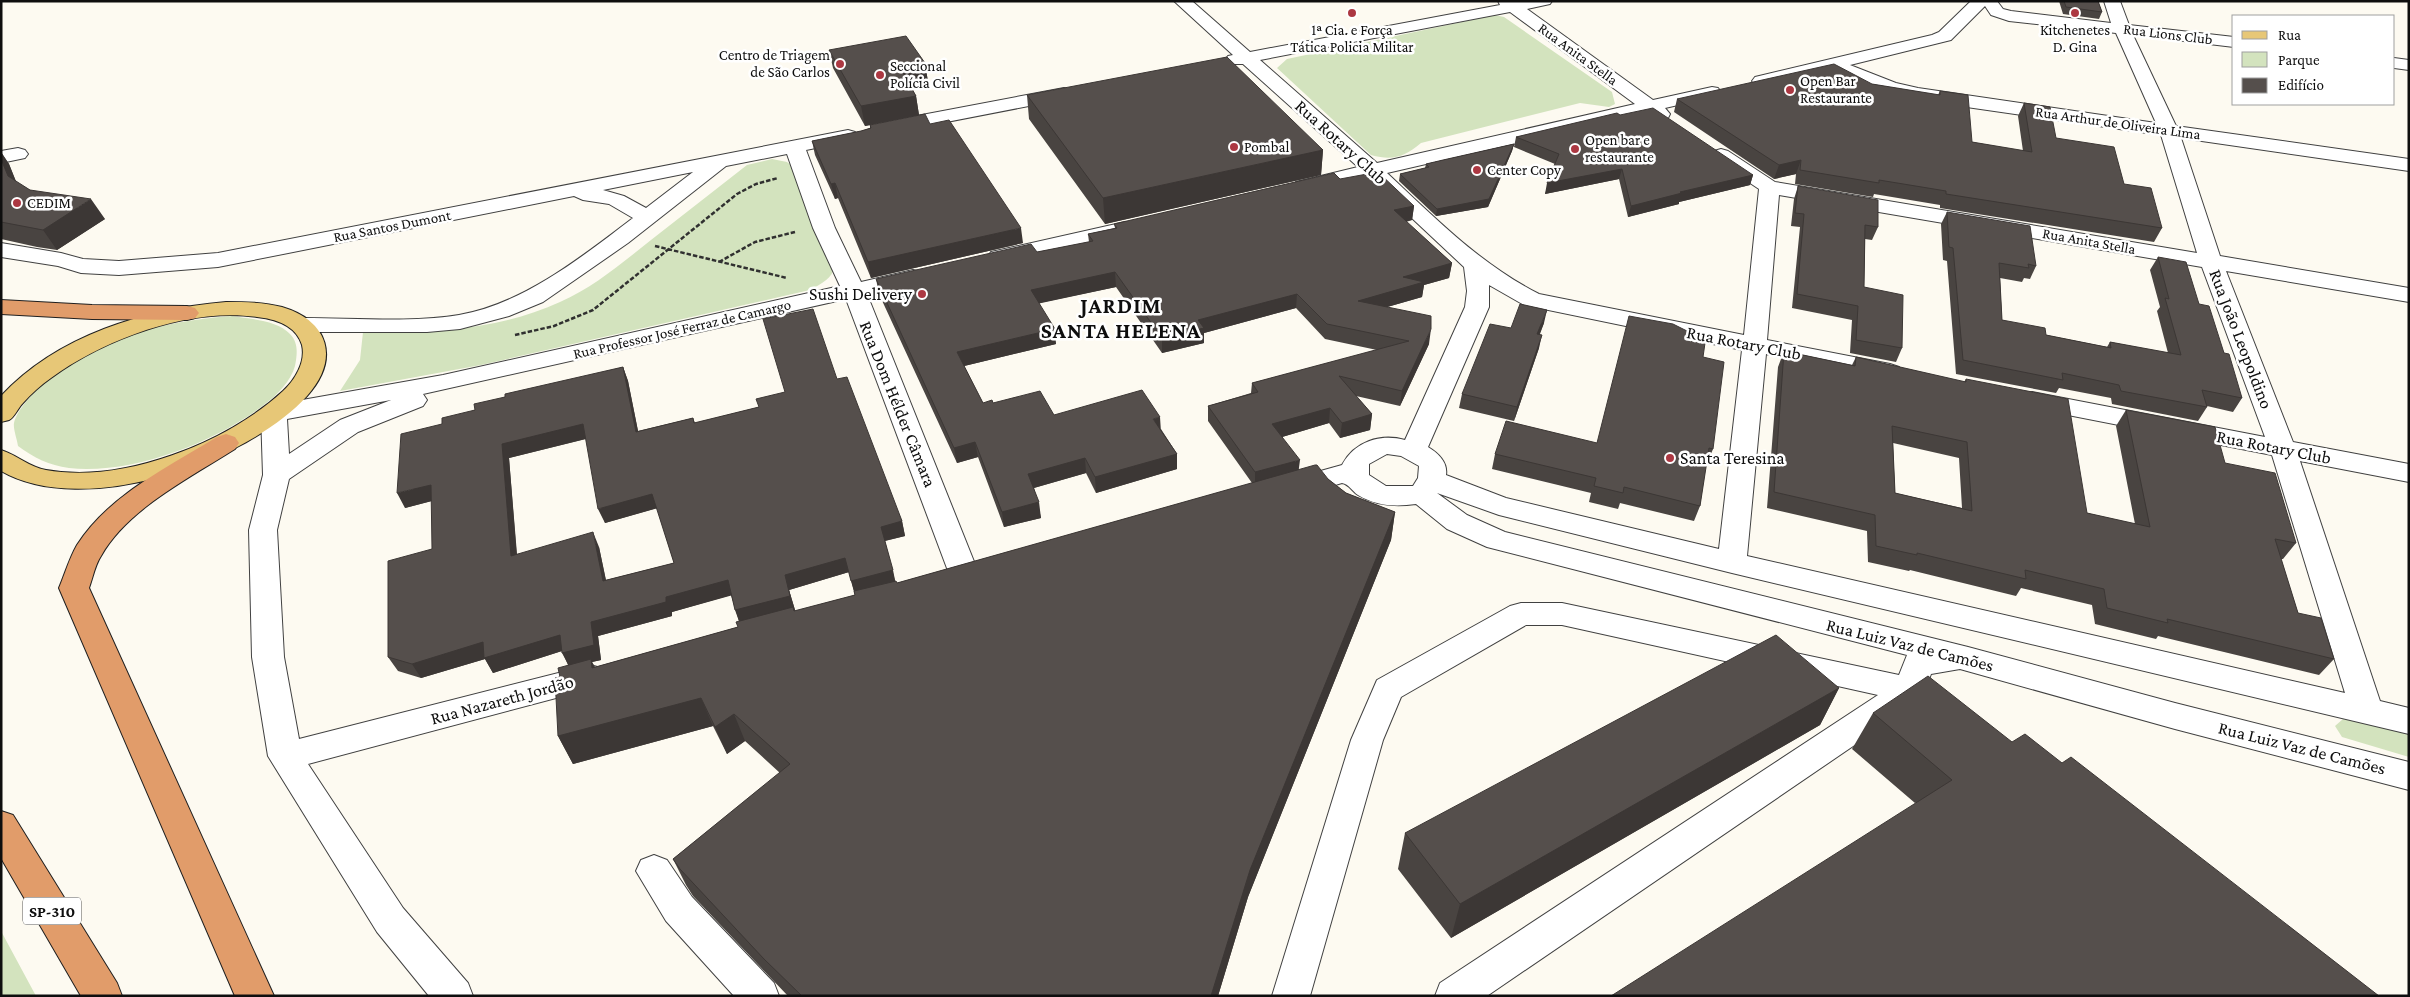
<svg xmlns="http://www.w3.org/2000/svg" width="2410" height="997" font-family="'Crimson Pro',serif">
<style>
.green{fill:#d3e3be}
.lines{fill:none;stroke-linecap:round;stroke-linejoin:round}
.minor-casing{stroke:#414141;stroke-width:2}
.major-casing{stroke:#1f1f1f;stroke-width:2}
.highway-casing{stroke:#1f1f1f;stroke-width:2}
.path{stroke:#303030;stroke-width:2.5;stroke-dasharray:4.5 2;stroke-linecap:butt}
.minor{fill:#fff;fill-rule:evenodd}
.major{fill:#e7c777;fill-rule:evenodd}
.highway{fill:#e19c6a;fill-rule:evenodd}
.wall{fill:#494441;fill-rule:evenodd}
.shaded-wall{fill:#3c3735}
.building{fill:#554f4c;stroke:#3c3735;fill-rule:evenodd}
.poi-dot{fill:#ac3842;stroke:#fff;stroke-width:2}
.labels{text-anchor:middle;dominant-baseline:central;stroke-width:5;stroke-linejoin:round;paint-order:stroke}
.far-poi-label{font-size:15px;fill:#0e0e0e;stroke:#fff;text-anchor:start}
.far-street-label{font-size:15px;fill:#0e0e0e;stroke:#fff}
.shield{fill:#fff;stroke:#565656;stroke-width:1}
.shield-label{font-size:16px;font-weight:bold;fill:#0e0e0e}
.street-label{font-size:18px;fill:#0e0e0e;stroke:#fff}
.poi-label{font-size:18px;fill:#0e0e0e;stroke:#fff;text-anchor:end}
.district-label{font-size:22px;font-weight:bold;letter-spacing:1px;fill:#0e0e0e;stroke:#fff}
</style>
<rect width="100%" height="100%" fill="#fdfaf1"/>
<path class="green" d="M1495 15 1504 17 1612 92 1615 104 1609 107 1580 103 1421 143C1404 157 1393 161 1371 155L1277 68 1287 59Z
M772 159 787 162 791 165 835 266C832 279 822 283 810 290L481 365 340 391 360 360 363 332C431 333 496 331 560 302 594 287 622 263 651 240 683 215 715 190 747 165Z
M232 316C250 319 277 320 290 334 299 343 297 355 295 366 291 381 277 395 265 404 216 442 132 475 69 468 49 465 34 458 18 446 17 439 13 429 14 423 17 410 32 394 41 386 95 338 162 321 232 316Z
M2343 719 2409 733V757L2342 737 2335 726Z
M1 931 36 996H1Z"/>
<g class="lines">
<defs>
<path id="minor" d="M1174 1H1192L1250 52 1500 5 1498 1H1552L1550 4 1527 9 1653 100 1712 87 1718 88 1721 92 1718 96 1665 108 1670 114 1668 118H1654L1647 113 1387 173C1435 218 1480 264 1539 294L1744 335 1759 189 1714 159 1711 155 1714 151 1721 149 1728 151 1775 182 2197 253 2161 135 1918 100 1884 91 1831 70 1761 86 1755 85 1752 81 1755 77 1932 35 1939 32 1971 1H1997L2003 9 2011 11 2111 23 2104 1H2120L2129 25 2234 37V47L2133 35 2176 126 2409 159V171L2181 138 2220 256 2409 288V302L2226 271 2293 442 2409 464V482L2300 461 2380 701 2409 708V734L1732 573 1499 515 1437 493 1467 515 1505 532 1968 647 2175 703 2409 762V790L2175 729 1960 669 1931 674 1922 699 1487 996H1435L1440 983 1878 695 1562 625H1526L1401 697 1383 740 1310 996H1272L1351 740 1377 680 1510 606 1521 603H1562L1899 675 1907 655 1487 547 1447 529 1416 504C1395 507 1376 506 1358 495 1352 491 1349 484 1342 483L1291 498 1281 496 1277 489 1281 482 1342 465C1354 442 1380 433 1405 440L1465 307 1467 291 1464 267 1368 177 1303 192 1296 190 1293 186 1296 182 1358 167 1243 64H1228L1225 60 1228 56 1233 55ZM1985 6 1991 15 2009 21 2116 33 2156 123 1918 88 1896 83 1850 65 1951 40ZM1510 12 1635 104 1377 163 1260 60ZM1779 195 2202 267 2265 437 2032 392 2023 394 2019 400 2023 406 2032 408 2272 455 2345 693 1747 556 1766 354 1890 380 1899 377 1902 372 1899 367 1890 364 1767 340ZM1489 285 1524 305 1742 350 1719 549 1506 498 1446 475C1448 462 1438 453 1428 447L1489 307ZM1387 454 1401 456 1419 466 1418 478 1413 486H1386L1369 475V464Z
M2394 58 2409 60V70L2394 68Z
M1064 88 1070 90 1073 94 1070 98 890 133 883 131 880 127 883 123 890 121Z
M848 130 855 132 858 136 855 140 806 150 835 228 861 282 913 270 921 272 924 277 921 282 867 294 981 579 976 587 966 590 956 587 951 579 846 299 423 394 427 400 423 406 358 432 289 479 277 530 284 657 299 739 590 665 601 668 606 677 601 686 590 689 308 764 403 908 468 983 473 996H429L377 932 268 756 252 657 249 530 263 475 261 413 265 407 274 405 443 375 840 286 813 228 787 154 726 166 628 243 543 302 509 316 460 329 427 332H303L295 330 291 325 295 320 303 318C352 318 411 323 459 315 523 304 582 257 633 218L609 204 583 200 574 196 218 267 119 275 81 273 58 266 1 257V243L61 253 83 259 119 261 218 253ZM693 172 646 208 624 196 603 190ZM391 400 340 420 289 454 287 419Z
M18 148 25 150 28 154 25 158 1 163V151Z
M1125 222 1133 223 1136 228 1133 233 999 264 991 262 988 257 991 252Z
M654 855 667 860 692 897 774 983 779 996H734L666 921 636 871 641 860Z"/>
<path id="major" d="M226 302C244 302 264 302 282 307 329 321 340 359 307 396 248 462 83 519 1 471V450C17 455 29 467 46 470 122 484 227 443 283 391 295 380 306 362 302 345 296 325 275 319 257 317 190 307 104 339 51 378 41 385 31 394 23 403 18 408 14 418 9 420 6 421 4 421 1 422V396C58 335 145 309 226 302Z"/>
<path id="highway" d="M1 300 92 305 187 306 195 308 199 313 195 318 187 320 92 319 1 314Z
M226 434 235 437 239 443 235 449C191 477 127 509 101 556 95 565 93 577 89 588L274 996H235L59 588C65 574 69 559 77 545 109 495 168 467 217 437Z
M1 811 13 815 117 983 122 996H81L1 858Z"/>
</defs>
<use href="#minor" class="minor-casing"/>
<use href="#major" class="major-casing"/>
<use href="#highway" class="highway-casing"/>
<path class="path" d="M655 246 787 278
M719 262 755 242 795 232
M515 335 554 326 593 310 737 194 756 184 778 178"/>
<use href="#minor" class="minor"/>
<use href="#major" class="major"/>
<use href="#highway" class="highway"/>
</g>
<path class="wall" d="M2059 1H2098L2102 12 2099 19 2063 14Z
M829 50 925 63 928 82 910 85 916 96 919 115 865 126 833 68Z
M1872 84 1938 95 1940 91 1972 142 2023 151 2018 116 2024 103 2056 138 2124 184 2162 228 2154 242 1940 208V205L1874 194 1873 197 1795 184 1796 174 1774 179 1674 112 1677 99Z
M1027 95 1323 150 1321 175 1105 224 1029 119Z
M1620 115 1753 175 1750 185 1679 202V204L1628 217 1619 179 1545 194 1555 164 1514 147 1516 137Z
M930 124 1023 243 871 278 838 198 835 199 815 155 812 141 861 131 870 128V125Z
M1514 144 1512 151 1488 207 1436 216 1399 181 1400 174 1425 168 1426 164Z
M1 152 9 164 16 182 30 190 105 219 57 250 37 247 1 239Z
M1340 179 1414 206 1412 220 1406 222 1452 263 1449 278 1424 285 1422 297 1387 307 1429 344 1400 406 1356 396 1372 414 1370 430 1340 438 1329 423 1282 437 1299 470 1328 479 1346 493 1395 512 1391 540 1248 897 1218 996H788L693 896 686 885 673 859 780 773 745 741 727 754 713 726 573 764 558 736 560 677 568 665 562 651 493 673 485 659 421 678 398 671 388 657 432 549V501L405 508 442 424 505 397 623 367 628 381 638 431 693 418 695 423 759 407 837 379 902 521 905 536 885 541 895 581 897 583 1252 483 1208 421V406L1251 393 1252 383 1377 350 1325 339 1296 308 1204 333V343L1162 353 1116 287 1039 303 1056 344 964 366 983 403H993L1054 415 1161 429 1177 454V469L1096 493 1086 473 1034 488 1041 518 1004 527 978 457 957 463 879 294 876 279 1037 252 1089 242 1088 234 1115 228 1114 224ZM586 439 605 523 657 508 674 563 606 580 599 547 517 554 509 458ZM849 572 855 595 795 611V610L789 590ZM731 595 739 621 738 627 595 667 592 662 601 660 598 636 672 616V612Z
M1798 186 1878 227 1872 240 1865 239 1864 287 1902 348 1896 362 1850 353 1852 320 1792 308 1800 227 1791 226 1794 199Z
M1947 212 2036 266 2030 279 2024 278 2022 282 2000 278 2002 320 2046 335 2107 347 2110 342 2168 353 2157 311 2160 307 2150 270 2158 257 2199 304 2224 353 2242 398 2233 412 2207 406V407L2198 421 2112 404 2111 398 2059 388 2056 393 1956 374 1947 261 1943 260 1941 224Z
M1544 323 1540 334 1539 348 1514 421 1459 408 1462 394 1511 328Z
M1784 351 1852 365 1856 357 1964 382 1966 379 2087 513 2135 524 2116 426 2126 410 2225 463 2296 543 2283 559H2281L2298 613 2334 659 2319 675 2158 636 2156 639 2095 624 2092 605 2021 588 2016 596 1910 570 1909 571 1868 562 1867 531 1767 508 1778 367ZM1893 443 1959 458 1962 508 1895 493Z
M1703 357 1713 449 1707 464H1706L1700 506 1694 521 1620 503 1618 509 1589 502 1591 493 1492 469 1495 454 1597 443Z
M1839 688 1820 725 1451 938 1398 869 1405 833Z
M1873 713 2012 742 2062 763 1915 803 1852 749Z"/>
<path class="shaded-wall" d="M925 63 928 82 903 87 900 68Z
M916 96 919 115 865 126 861 106Z
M1514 144 1512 151 1488 207 1436 216 1437 209Z
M1323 150 1321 175 1105 224 1103 198Z
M1 152 9 164 22 196 8 176 1 159Z
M1801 160 1796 174 1774 179 1779 165Z
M1622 169 1619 179 1545 194 1547 183Z
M1753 175 1750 185 1679 202V204L1628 217 1631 206 1680 192Z
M835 183 838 198 835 199 831 184Z
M91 199 105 219 57 250 43 230Z
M1414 206 1412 220 1392 224 1394 210Z
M1021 228 1023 243 871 278 868 262Z
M1452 263 1449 278 1424 285 1422 297 1356 316 1358 301 1403 277Z
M1115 272 1116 287 1032 305 1031 290Z
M1297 294 1296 308 1204 333V343L1162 353V338L1198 320Z
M1547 310 1544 323 1534 347 1537 334Z
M1055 329 1056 344 960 367 957 352Z
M1431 329 1429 344 1400 406 1402 391Z
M1542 335 1539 348 1514 421 1517 407Z
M623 367 628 381 641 446 636 432Z
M1330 408 1329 423 1272 440V424Z
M1372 414 1370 430 1340 438 1342 423Z
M1160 417 1161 432 1153 419Z
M583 424 589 438 509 458 518 571 511 556 502 444Z
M975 442 978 457 957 463 954 448Z
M1177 454V469L1096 493 1095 477Z
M1085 458 1086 473 1030 489 1028 474Z
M1300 460 1298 475 1255 487V472Z
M431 485 439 499 405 508 397 493Z
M652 494 658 508 605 523 598 509Z
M1039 502 1041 518 1004 527 1002 512Z
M1395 512 1391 540 1248 897 1218 996H1211L1250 870Z
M902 521 905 536 884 541 881 527Z
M593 532 599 547 609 596 603 581Z
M845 558 849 572 789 590 795 610 740 624 735 610 785 575Z
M893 570 896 585 855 595 851 581Z
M728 580 733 595 672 612V616L598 636 601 660 592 662 605 687 570 668 562 653 591 622 666 597Z
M560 635 568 649 493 673 485 659 421 678 412 664 483 642Z
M1839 688 1820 725 1451 938 1460 904Z
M701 698 713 726 573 764 558 736Z
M734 714 745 741 727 754 715 727Z"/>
<path class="building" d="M2064 1H2098L2102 12 2066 7Z
M906 36 925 63 900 68 916 96 861 106 829 50Z
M1227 57 1323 150 1103 198 1027 95Z
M1834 64 1872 84 1940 95V91L1968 95 1972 142 2032 152 2024 103 2050 107 2056 138 2114 147 2124 184 2151 188 2162 228 1946 194V191L1879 180V183L1800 170 1801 160 1779 165 1677 99Z
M1653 108 1753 175 1680 192 1682 193 1631 206 1622 169 1547 183 1559 154 1516 137 1617 113 1620 115Z
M925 114 930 124 949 120 1021 228 868 262 835 183 831 184 812 141 861 131 871 128 870 125Z
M1514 144 1489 199 1437 209 1400 174 1429 167 1426 164 1443 160Z
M1 159 8 176 30 190 91 199 43 230 1 222Z
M1378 172 1414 206 1394 210 1452 263 1403 277 1424 282 1358 301 1431 316V329L1402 391 1339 376 1372 414 1342 423 1330 408 1272 424 1300 460 1255 472 1208 406 1258 392 1252 383 1409 341 1327 324 1297 294 1198 320 1204 328 1162 338 1115 272 1031 290 1055 329 957 352 983 403 992 400 993 403 1040 391 1054 415 1142 390 1160 417 1153 419 1177 454 1095 477 1085 458 1028 474 1039 502 1002 512 975 442 954 448 876 279 1031 244 1037 252 1093 241 1088 234 1117 228 1114 224 1334 173 1340 179Z
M1798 186 1878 200V227L1865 225 1864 287 1903 295 1902 348 1856 340 1858 306 1797 294 1804 214 1795 213Z
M1947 212 2030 226 2036 266 2028 264 2029 268 1999 263 2002 320 2045 328 2046 335 2111 348 2110 342 2181 355 2165 298 2169 299 2158 257 2186 262 2199 304 2209 306 2224 353 2229 354 2242 398 2202 390 2207 407 2121 391 2119 385 2062 373 2063 380 1963 360 1953 248 1949 247Z
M1520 304 1547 310 1537 334 1542 335 1517 407 1462 394 1490 324 1511 328Z
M813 309 837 379 847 377 902 521 881 527 893 570 851 581 845 558 785 575 790 596 735 610 728 580 666 597V602L591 622 594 645 562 653 560 635 484 658 483 642 412 664 388 657V561L432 549 431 485 397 493 401 434 442 424V418L475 410 474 404 505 397V394L623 367 636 432 693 418 694 423 759 407 756 399 785 392 763 319ZM583 424 598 509 652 494 674 563 603 581 593 532 511 556 502 444Z
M1629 316 1673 324 1691 333 1706 336 1703 357 1724 362 1713 449 1709 448 1700 506 1624 487 1623 493 1594 486 1596 478 1495 454 1506 421 1597 443Z
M1784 351 1855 366 1856 357 1966 382V379L2068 399 2087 513 2150 527 2126 410 2215 427 2225 463 2275 473 2296 543 2275 539 2298 613 2321 618 2334 659 2167 619 2168 623 2107 608 2104 589 2025 570 2026 579 1917 553V555L1876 546 1875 515 1774 492ZM1892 426 1967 442 1972 511 1895 493Z
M1315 465H1317L1328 479 1346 493 1395 512 1250 870 1211 996H802L764 959 680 869 673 859 790 764 734 714 715 727 701 698 558 736 555 678 560 677 558 668 591 659 592 668 738 627 736 622 793 607 794 611 855 595 854 591 896 581 897 583Z
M1776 635 1839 688 1460 904 1405 833Z
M1928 676 2012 742 2025 734 2062 763 2071 757 2379 996H1611L1952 780 1873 713Z"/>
<g class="poi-dot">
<circle cx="1352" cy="13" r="5"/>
<circle cx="2075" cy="13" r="5"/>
<circle cx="840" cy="64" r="5"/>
<circle cx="880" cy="75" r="5"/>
<circle cx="1790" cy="90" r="5"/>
<circle cx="1234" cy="147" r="5"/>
<circle cx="1575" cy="149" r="5"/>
<circle cx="1477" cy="170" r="5"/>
<circle cx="17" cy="203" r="5"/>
<circle cx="922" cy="294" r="5"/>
<circle cx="1670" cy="458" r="5"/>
</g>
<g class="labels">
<g class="far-poi-label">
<text x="1352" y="30" text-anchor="middle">1ª Cia. e Força<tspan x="1352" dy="17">Tática Policia Militar</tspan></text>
<text x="2075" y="30" text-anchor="middle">Kitchenetes<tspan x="2075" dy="17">D. Gina</tspan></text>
<text x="830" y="55" text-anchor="end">Centro de Triagem<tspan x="830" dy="17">de São Carlos</tspan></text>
<text x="890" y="66">Seccional<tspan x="890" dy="17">Polícia Civil</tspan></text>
<text x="1800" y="81">Open Bar<tspan x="1800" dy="17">Restaurante</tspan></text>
<text x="1585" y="140">Open bar e<tspan x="1585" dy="17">restaurante</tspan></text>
<text x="1244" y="147">Pombal</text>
<text x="1487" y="170">Center Copy</text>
<text x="27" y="203">CEDIM</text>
</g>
<g class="far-street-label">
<text transform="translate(2168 34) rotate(7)">Rua Lions Club</text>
<text transform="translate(1578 54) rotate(36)">Rua Anita Stella</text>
<text transform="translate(2118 123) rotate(8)">Rua Arthur de Oliveira Lima</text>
<text transform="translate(392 226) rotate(-11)">Rua Santos Dumont</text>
<text transform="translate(2089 241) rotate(10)">Rua Anita Stella</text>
<text transform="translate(682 329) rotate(-13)">Rua Professor José Ferraz de Camargo</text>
</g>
<rect class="shield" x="23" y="897.5" width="58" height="27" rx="4"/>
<g class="shield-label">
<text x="52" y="911">SP-310</text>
</g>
<g class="street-label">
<text transform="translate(1341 142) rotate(42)">Rua Rotary Club</text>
<text transform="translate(2241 339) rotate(69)">Rua João Leopoldino</text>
<text transform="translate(1744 343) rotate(11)">Rua Rotary Club</text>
<text transform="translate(898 404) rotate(68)">Rua Dom Hélder Câmara</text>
<text transform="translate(2274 447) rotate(11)">Rua Rotary Club</text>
<text transform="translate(1910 645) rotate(14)">Rua Luiz Vaz de Camões</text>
<text transform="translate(502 700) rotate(-15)">Rua Nazareth Jordão</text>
<text transform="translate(2302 748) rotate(14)">Rua Luiz Vaz de Camões</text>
</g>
<g class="poi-label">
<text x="912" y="294">Sushi Delivery</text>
<text x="1680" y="458" text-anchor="start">Santa Teresina</text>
</g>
<g class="district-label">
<text x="1121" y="305">JARDIM<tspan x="1121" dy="25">SANTA HELENA</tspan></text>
</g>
</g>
<rect width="2410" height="997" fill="none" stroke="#0e0e0e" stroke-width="5"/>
<rect x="2232" y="15" width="162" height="90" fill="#ffffff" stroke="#9f9f9f"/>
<rect x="2242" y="31" width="25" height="8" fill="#e7c777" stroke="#9f9f9f"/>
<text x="2278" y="40" font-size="15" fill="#0e0e0e">Rua</text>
<rect x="2242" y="52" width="25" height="15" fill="#d3e3be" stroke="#9f9f9f"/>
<text x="2278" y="65" font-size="15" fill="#0e0e0e">Parque</text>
<rect x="2242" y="78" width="25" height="15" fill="#554f4c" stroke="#9f9f9f"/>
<text x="2278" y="90" font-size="15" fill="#0e0e0e">Edifício</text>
</svg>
